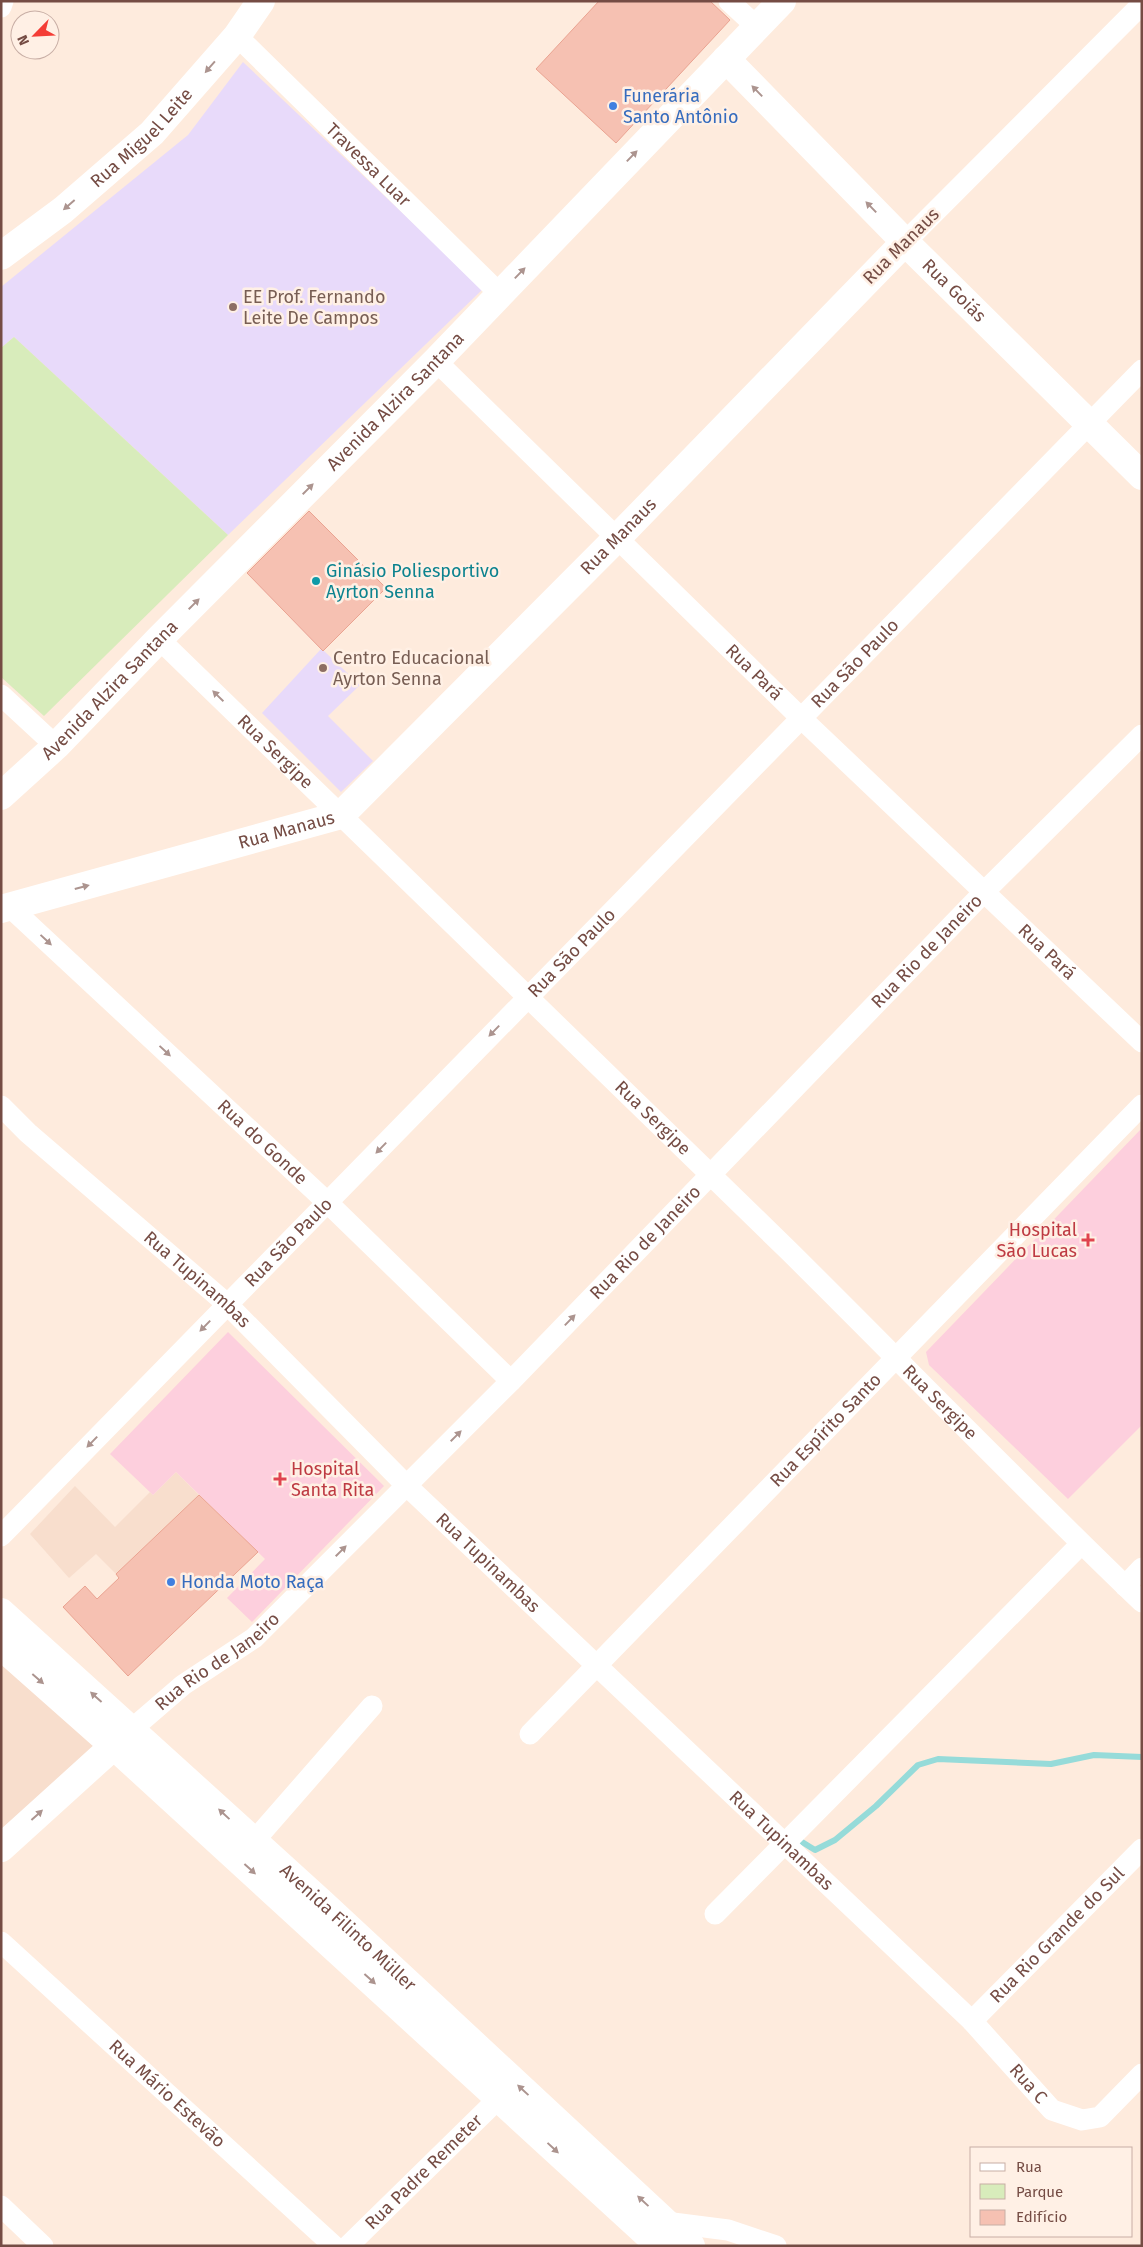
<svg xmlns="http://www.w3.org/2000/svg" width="1143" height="2247" font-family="'Fira Sans',sans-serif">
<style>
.residential{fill:#f8decd}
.education{fill:#e8dafa}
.medical{fill:#fdcfdd}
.green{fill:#d8ecbb}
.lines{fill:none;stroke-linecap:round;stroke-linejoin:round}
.stream{stroke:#96dbd9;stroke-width:6}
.building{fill:#f6c1b2;stroke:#eaa391}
.street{stroke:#fff;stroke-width:21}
.secondary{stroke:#fff;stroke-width:28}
.oneway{fill:#ac948f}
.shop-dot{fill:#3f7fe0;stroke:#fff0e5;stroke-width:2}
.education-dot{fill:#8d6e63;stroke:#fff0e5;stroke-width:2}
.culture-dot{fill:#0f9aa8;stroke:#fff0e5;stroke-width:2}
.health-dot{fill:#e0444e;stroke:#fff0e5;stroke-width:2}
.labels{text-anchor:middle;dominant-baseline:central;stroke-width:5;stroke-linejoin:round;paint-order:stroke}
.shop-label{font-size:18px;fill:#366cbe;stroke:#fff0e5;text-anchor:start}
.street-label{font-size:18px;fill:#754c44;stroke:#fff0e5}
.education-label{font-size:18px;fill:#785e54;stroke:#fff0e5;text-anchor:start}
.culture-label{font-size:18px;fill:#0d838f;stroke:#fff0e5;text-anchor:start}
.health-label{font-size:18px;fill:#be3a42;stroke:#fff0e5;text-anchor:end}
</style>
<rect width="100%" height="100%" fill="#feebdd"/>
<path class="residential" d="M176 1472 199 1495 116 1574 96 1554 69 1578 30 1534 75 1486 115 1527 150 1492 153 1495Z
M1 1618 122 1727 1 1829Z"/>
<path class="education" d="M243 62 483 289 228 535 14 337 1 348V287L188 135Z
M309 511 386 588 323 650 360 685 328 716 373 761 341 792 262 713 321 649 247 573Z"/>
<path class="medical" d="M1142 1128V1425L1068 1499 929 1365 926 1352Z
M228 1332 384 1486 252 1622 227 1598 265 1559 176 1472 153 1495 110 1454Z"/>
<path class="green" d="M14 337 228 535 44 716 1 677V348Z"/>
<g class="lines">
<path class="stream" d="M802 1842 815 1850 835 1840 876 1806 918 1765 938 1759 1051 1764 1094 1755 1142 1757"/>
</g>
<path class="building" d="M599 1H710L730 20 616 143 536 69Z
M309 511 386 588 323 651 247 573Z
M199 1495 258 1552 128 1676 63 1607 85 1586 97 1599 119 1578 116 1574Z"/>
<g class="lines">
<g class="street">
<path d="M729 1 757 27"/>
<path d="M1 7 3 1"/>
<path id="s1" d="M237 36 500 294"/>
<path d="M905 242 1142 4"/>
<path id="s2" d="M436 361 801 718 1142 1042"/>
<path id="s3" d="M159 639C369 843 580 1046 789 1251 907 1368 1022 1487 1142 1602"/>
<path d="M1 695 56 746"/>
<path id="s4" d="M10 907 328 1203 511 1381"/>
<path id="s5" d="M1 1106 28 1133 227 1304 406 1485 972 2021 1052 2110 1082 2120 1100 2117 1142 2074"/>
<path id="s6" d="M1 1536 1142 370"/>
<path d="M1125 1586 1142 1568"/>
<path id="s7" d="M132 1729 183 1685 254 1638 511 1381 985 891 1142 735"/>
<path id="s8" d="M530 1734 1142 1105"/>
<path d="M254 1841 372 1706"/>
<path d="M715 1914 1081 1544"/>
<path id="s9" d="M1 1942 334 2246"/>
<path id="s10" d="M972 2021 1142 1849"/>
<path d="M1 2206 43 2246"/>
<path d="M665 2222 728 2230 776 2246"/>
<path id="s11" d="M348 2246 499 2098"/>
</g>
<g class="secondary">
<path id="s12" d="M726 59 905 242 1142 476"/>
<path id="s13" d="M1 256 63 210 152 133 237 36 261 1"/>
<path id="s14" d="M1 796 56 746 159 639 436 361 782 1"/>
<path id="s15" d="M1 909 341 815 618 537 905 242"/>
<path id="s16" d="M1 1612 322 1903 691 2246"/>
<path d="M1 1646 114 1746 660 2246"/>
<path d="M1 1848 128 1733"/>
</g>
</g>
<defs><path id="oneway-solid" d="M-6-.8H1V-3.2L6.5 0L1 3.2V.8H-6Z" transform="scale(1.25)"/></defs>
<g class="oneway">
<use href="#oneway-solid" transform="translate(210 67) rotate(131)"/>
<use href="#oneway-solid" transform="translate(757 91) rotate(-134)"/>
<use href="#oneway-solid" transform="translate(632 156) rotate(-46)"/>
<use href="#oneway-solid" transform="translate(69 205) rotate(139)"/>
<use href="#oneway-solid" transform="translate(871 207) rotate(-134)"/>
<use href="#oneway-solid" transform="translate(520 273) rotate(-46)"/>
<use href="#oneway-solid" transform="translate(308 489) rotate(-45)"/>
<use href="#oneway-solid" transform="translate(194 604) rotate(-45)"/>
<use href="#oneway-solid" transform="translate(218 696) rotate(-136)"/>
<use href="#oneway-solid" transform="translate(82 887) rotate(-15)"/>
<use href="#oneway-solid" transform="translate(46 940) rotate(43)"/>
<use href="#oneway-solid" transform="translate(494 1031) rotate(134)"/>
<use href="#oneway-solid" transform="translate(165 1051) rotate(43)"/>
<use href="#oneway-solid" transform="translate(381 1148) rotate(134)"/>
<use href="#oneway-solid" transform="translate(570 1320) rotate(-46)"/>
<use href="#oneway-solid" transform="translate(205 1326) rotate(134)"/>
<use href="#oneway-solid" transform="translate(456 1436) rotate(-45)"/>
<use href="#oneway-solid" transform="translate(92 1442) rotate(134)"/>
<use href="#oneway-solid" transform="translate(341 1551) rotate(-45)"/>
<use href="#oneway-solid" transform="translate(38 1679) rotate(41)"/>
<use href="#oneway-solid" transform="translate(96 1697) rotate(-138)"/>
<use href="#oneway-solid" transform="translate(224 1814) rotate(-137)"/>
<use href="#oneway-solid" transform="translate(37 1815) rotate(-42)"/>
<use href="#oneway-solid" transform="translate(250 1869) rotate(42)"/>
<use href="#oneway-solid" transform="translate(370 1979) rotate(42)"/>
<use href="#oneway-solid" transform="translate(523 2090) rotate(-137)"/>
<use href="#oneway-solid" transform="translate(553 2148) rotate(43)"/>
<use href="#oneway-solid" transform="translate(643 2201) rotate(-137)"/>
</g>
<g class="shop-dot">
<circle cx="613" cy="106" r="5"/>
<circle cx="171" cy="1582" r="5"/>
</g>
<g class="education-dot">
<circle cx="233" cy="307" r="5"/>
<circle cx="323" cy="668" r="5"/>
</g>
<circle class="culture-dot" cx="316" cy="581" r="5"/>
<g class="health-dot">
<path d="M1085.5 1232.5h5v5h5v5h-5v5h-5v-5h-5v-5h5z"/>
<path d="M277.5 1471.5h5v5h5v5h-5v5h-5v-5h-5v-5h5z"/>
</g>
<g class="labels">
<g class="shop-label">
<text x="623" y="96">Funerária<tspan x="623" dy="21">Santo Antônio</tspan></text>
<text x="181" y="1582">Honda Moto Raça</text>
</g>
<g class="street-label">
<text stroke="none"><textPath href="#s13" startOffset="184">Rua Miguel Leite</textPath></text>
<text stroke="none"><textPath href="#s1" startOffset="184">Travessa Luar</textPath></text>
<text transform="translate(901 246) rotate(-45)">Rua Manaus</text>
<text stroke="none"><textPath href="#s12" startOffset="325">Rua Goiás</textPath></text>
<text stroke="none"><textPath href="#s14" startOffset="558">Avenida Alzira Santana</textPath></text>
<text stroke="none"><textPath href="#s15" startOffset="746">Rua Manaus</textPath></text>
<text stroke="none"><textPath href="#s6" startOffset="1221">Rua São Paulo</textPath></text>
<text stroke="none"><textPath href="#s2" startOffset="445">Rua Pará</textPath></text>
<text stroke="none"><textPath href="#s14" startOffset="152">Avenida Alzira Santana</textPath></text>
<text stroke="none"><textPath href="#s3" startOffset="162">Rua Sergipe</textPath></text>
<text stroke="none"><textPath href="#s15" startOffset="296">Rua Manaus</textPath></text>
<text stroke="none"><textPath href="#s7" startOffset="1114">Rua Rio de Janeiro</textPath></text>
<text stroke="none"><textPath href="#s6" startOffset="816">Rua São Paulo</textPath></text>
<text stroke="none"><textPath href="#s2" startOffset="850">Rua Pará</textPath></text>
<text stroke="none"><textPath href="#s3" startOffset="688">Rua Sergipe</textPath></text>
<text stroke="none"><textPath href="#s4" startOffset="345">Rua do Gonde</textPath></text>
<text stroke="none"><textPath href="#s6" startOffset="411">Rua São Paulo</textPath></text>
<text stroke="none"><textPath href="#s7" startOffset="709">Rua Rio de Janeiro</textPath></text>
<text stroke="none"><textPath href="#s5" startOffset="262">Rua Tupinambas</textPath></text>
<text stroke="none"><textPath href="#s3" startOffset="1092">Rua Sergipe</textPath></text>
<text stroke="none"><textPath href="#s8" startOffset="424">Rua Espírito Santo</textPath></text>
<text stroke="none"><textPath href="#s5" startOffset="668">Rua Tupinambas</textPath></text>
<text stroke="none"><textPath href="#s7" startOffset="109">Rua Rio de Janeiro</textPath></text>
<text stroke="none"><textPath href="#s5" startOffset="1072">Rua Tupinambas</textPath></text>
<text stroke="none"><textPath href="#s16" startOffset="469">Avenida Filinto Müller</textPath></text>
<text stroke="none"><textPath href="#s10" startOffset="121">Rua Rio Grande do Sul</textPath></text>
<text stroke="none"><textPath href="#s5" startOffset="1419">Rua C</textPath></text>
<text stroke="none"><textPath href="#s9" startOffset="225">Rua Mário Estevão</textPath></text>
<text stroke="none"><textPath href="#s11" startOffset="106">Rua Padre Remeter</textPath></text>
</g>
<g class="education-label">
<text x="243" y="297">EE Prof. Fernando<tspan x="243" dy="21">Leite De Campos</tspan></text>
<text x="333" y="658">Centro Educacional<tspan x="333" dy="21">Ayrton Senna</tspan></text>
</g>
<g class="culture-label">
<text x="326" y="571">Ginásio Poliesportivo<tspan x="326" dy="21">Ayrton Senna</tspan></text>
</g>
<g class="health-label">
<text x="1077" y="1230">Hospital<tspan x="1077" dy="21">São Lucas</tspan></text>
<text x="291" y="1469" text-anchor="start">Hospital<tspan x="291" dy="21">Santa Rita</tspan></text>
</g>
</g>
<rect width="1143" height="2247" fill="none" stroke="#754c44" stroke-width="5"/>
<rect x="970" y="2147" width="162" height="90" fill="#fff0e5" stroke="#c8aea5"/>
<rect x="980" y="2163" width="25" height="8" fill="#ffffff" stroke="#c8aea5"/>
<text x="1016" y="2172" font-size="15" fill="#754c44">Rua</text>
<rect x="980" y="2184" width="25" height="15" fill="#d8ecbb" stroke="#c8aea5"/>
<text x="1016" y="2197" font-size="15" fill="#754c44">Parque</text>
<rect x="980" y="2210" width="25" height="15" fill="#f6c1b2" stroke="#c8aea5"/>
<text x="1016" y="2222" font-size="15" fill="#754c44">Edifício</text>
<g transform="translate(35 35) rotate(246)"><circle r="24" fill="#fff0e5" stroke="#c8aea5"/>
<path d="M0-4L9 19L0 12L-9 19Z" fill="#f43d36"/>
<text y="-8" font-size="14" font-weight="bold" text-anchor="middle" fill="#754c44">N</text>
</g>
</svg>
